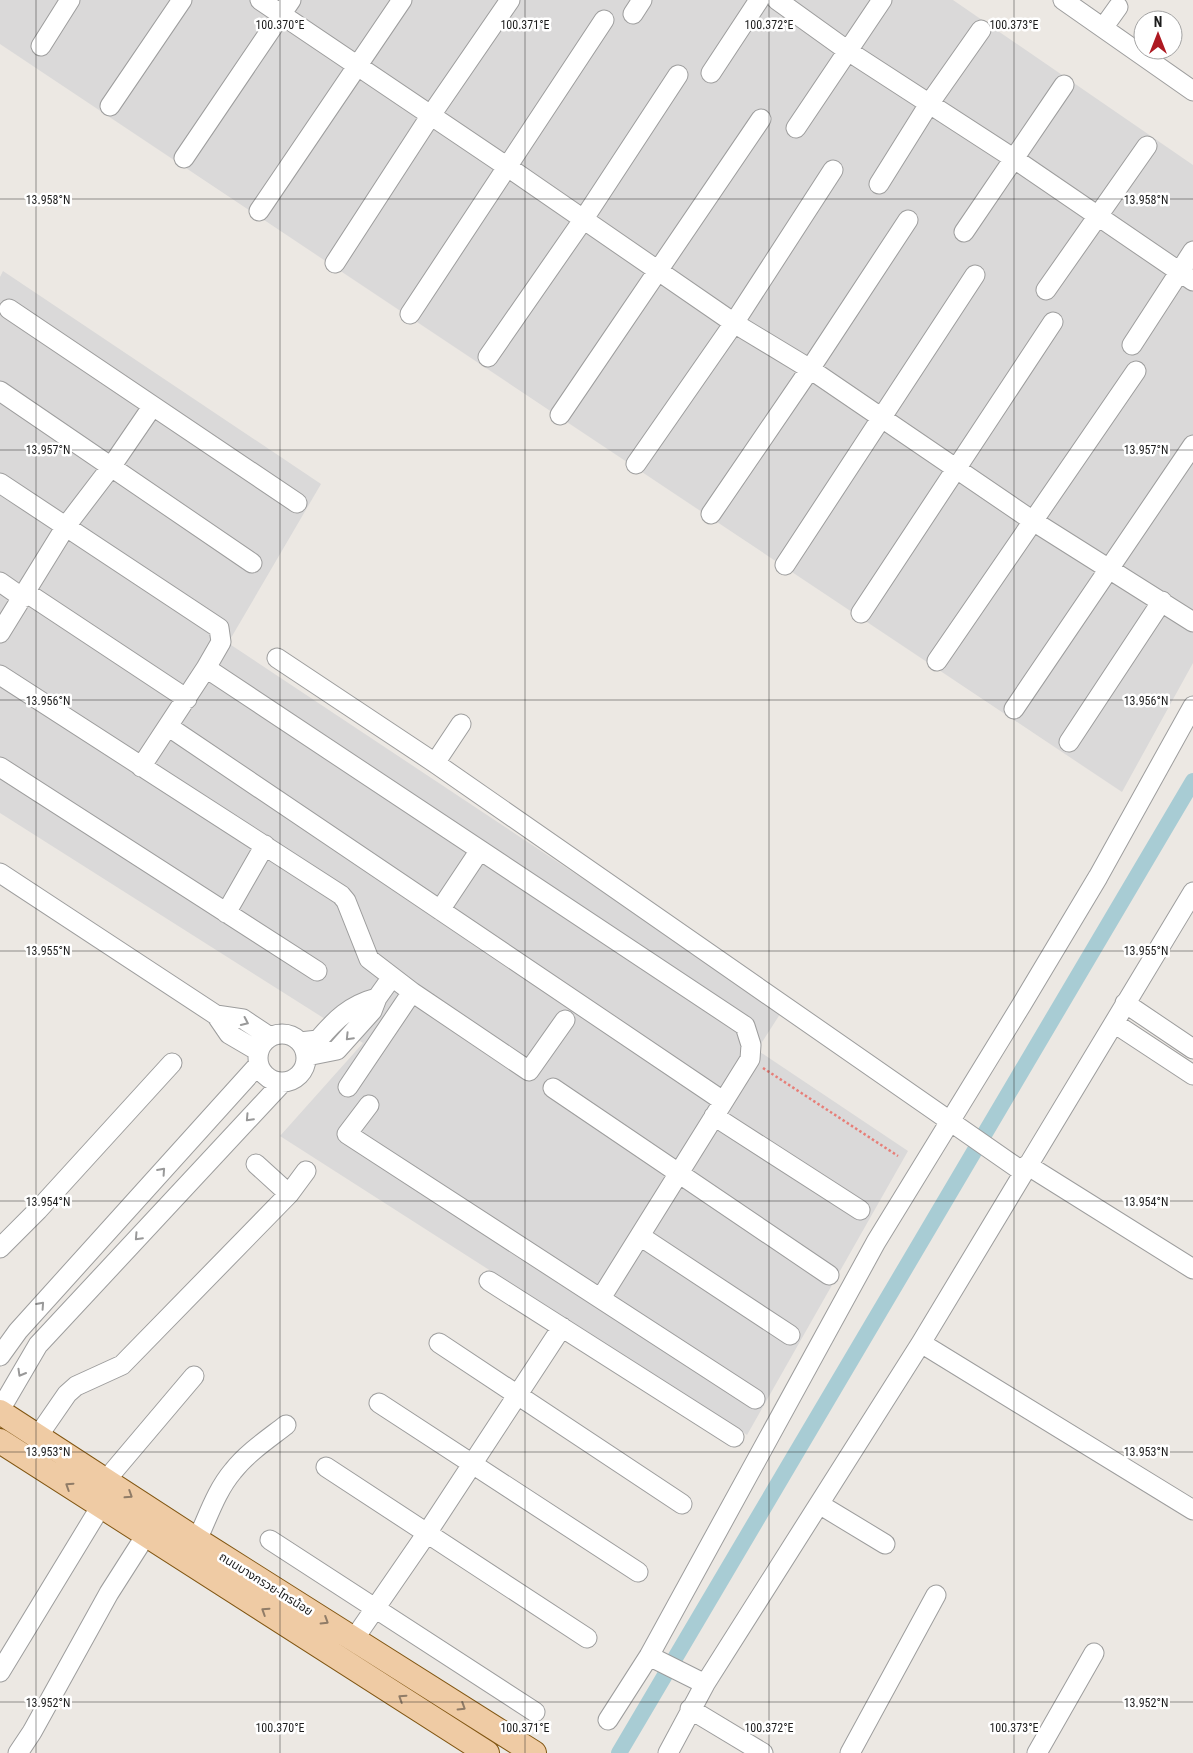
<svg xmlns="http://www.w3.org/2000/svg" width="1193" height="1753" font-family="'Roboto Condensed','Noto Sans Thai',sans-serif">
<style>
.residential{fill:#dad9d9}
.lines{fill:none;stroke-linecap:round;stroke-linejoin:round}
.canal{stroke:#a8ccd4;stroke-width:16}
.minor-casing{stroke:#9d9d9d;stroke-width:21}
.major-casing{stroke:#815612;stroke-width:26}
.path{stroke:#e77e78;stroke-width:2.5;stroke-dasharray:2.5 2.5;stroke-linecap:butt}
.minor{stroke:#fff;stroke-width:19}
.major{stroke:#efcba4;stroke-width:24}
.oneway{stroke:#999}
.oneway2{stroke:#907c67}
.ticks{fill:none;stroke:#1c1c1c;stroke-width:1;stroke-opacity:0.45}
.labels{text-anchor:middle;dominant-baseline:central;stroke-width:5;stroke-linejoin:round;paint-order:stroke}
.street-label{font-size:12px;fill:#1c1c1c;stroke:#fff}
.ticks-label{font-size:12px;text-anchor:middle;fill:#1c1c1c;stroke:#fff;stroke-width:5;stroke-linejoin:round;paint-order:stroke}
</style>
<rect width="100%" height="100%" fill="#ece8e3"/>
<path class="residential" d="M0 0H953L1193 165V663L1122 792 0 44Z
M3 271 321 484 228 643 782 1011 757 1050 908 1151 747 1435 280 1136 363 1043 0 813V277Z"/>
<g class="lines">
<path class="canal" d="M619 1753 1193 781"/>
<defs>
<path id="minor" d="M260 0 509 168 734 323 810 369 1033 521 1193 622
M777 0 848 51 1013 158 1193 281
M1063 0 1193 91
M633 14 642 0
M1103 28 1118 7
M41 46 70 0
M711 73 759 0
M110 106 182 0
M796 128 882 0
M184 158 291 0
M879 184 929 104 981 30
M259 211 402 0
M964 232 1064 85
M335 263 431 115 510 0
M1046 290 1147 146
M9 309 297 503
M410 314 604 20
M1132 345 1193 251
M488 357 583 220 678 75
M0 391 252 563
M560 415 761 119
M636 464 734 323 833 170
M0 483 219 628 221 642 206 668 141 767
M711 514 810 369 908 220
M785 565 975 275
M0 582 23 598
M27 593 187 699
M861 613 1053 322
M0 633 66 526 111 467 152 407
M277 658 435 763 1023 1172
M937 661 1136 371
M206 668 745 1026 751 1045 750 1059 601 1298
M0 675 341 895 346 901 369 959 412 992 348 1087
M1014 709 1193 445
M169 727 723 1101
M1069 742 1162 601
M435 763 461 724
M0 767 317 971
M0 873 216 1015 229 1034 258 1051
M440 910 480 850
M226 913 265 845
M412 992 529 1071 565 1020
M1125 1003 1193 1049
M216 1015 243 1019 270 1037
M1114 1023 1193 1075
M258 1058a24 24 0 1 1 48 0a24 24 0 1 1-48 0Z
M300 1042 318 1040C335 1020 350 1005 377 998
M307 1056 337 1050 372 1011 377 998 392 977
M553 1088 829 1275
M369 1105 347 1134 755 1399
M714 1116 860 1210
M256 1164 289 1194
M1027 1165 1193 1269
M640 1236 790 1335
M0 1248 38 1210 172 1063
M489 1281 734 1437
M439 1343 682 1504
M921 1343 1193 1510
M0 1356 18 1331 258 1065
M379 1403 638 1572
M0 1410 38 1345 282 1083
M38 1436 67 1394 76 1386 122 1365 289 1194 306 1171
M326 1467 587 1638
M106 1480 194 1376
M819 1504 885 1544
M197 1540C208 1517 216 1491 233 1471 247 1453 268 1439 286 1425
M270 1540 535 1712
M354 1639 427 1533 562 1327
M649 1656 705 1684
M0 1672 101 1506
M690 1709 763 1753
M608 1720 649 1656 876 1242 1022 1004 1098 877 1193 706
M18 1753 32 1732 109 1593 146 1535
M668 1753 705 1684 921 1343 1193 892
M850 1753 936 1595
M1037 1753 1094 1653"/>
<path id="major" d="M0 1412 197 1540 534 1753
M0 1441 487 1753"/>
</defs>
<use href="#minor" class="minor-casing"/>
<use href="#major" class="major-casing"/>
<path class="path" d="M763 1068 898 1156"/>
<use href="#minor" class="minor"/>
<use href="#major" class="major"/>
</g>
<defs><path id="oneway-chevron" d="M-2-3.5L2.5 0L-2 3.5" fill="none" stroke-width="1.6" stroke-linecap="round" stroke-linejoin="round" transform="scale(1.25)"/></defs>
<g class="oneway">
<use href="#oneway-chevron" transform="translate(245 1022) rotate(25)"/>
<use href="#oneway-chevron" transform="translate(349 1037) rotate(134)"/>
<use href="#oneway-chevron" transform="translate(249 1118) rotate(133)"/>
<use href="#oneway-chevron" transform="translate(162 1171) rotate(-48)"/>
<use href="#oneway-chevron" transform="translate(138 1237) rotate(133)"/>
<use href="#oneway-chevron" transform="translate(41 1305) rotate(-48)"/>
<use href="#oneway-chevron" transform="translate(21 1373) rotate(120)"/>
</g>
<g class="oneway2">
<use href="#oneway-chevron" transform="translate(69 1486) rotate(-147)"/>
<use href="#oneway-chevron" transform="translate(129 1495) rotate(33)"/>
<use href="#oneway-chevron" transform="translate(265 1611) rotate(-147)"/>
<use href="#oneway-chevron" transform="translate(325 1621) rotate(32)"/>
<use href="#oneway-chevron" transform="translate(402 1698) rotate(-147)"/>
<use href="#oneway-chevron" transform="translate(462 1707) rotate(32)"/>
</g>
<path class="ticks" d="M36 0V1753M280 0V1753M525 0V1753M769 0V1753M1014 0V1753M0 199H1193M0 450H1193M0 700H1193M0 951H1193M0 1201H1193M0 1452H1193M0 1702H1193"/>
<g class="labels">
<g class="street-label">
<text transform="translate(266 1584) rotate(32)">ถนนบางกรวย-ไทรน้อย</text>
</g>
</g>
<g class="ticks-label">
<text x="280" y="29">100.370°E</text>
<text x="525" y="29">100.371°E</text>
<text x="769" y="29">100.372°E</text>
<text x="1014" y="29">100.373°E</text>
<text x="48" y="204">13.958°N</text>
<text x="1146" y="204">13.958°N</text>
<text x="48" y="454">13.957°N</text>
<text x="1146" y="454">13.957°N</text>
<text x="48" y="705">13.956°N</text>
<text x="1146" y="705">13.956°N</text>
<text x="48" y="955">13.955°N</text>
<text x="1146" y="955">13.955°N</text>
<text x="48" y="1206">13.954°N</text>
<text x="1146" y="1206">13.954°N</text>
<text x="48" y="1456">13.953°N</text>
<text x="1146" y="1456">13.953°N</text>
<text x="48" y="1707">13.952°N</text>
<text x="1146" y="1707">13.952°N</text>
<text x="280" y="1732">100.370°E</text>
<text x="525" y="1732">100.371°E</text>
<text x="769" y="1732">100.372°E</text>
<text x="1014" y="1732">100.373°E</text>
</g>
<g transform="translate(1158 35)"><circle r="24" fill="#ffffff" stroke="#a4a4a4"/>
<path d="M0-4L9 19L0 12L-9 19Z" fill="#ae1921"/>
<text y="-8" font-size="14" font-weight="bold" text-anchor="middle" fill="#1c1c1c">N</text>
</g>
</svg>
